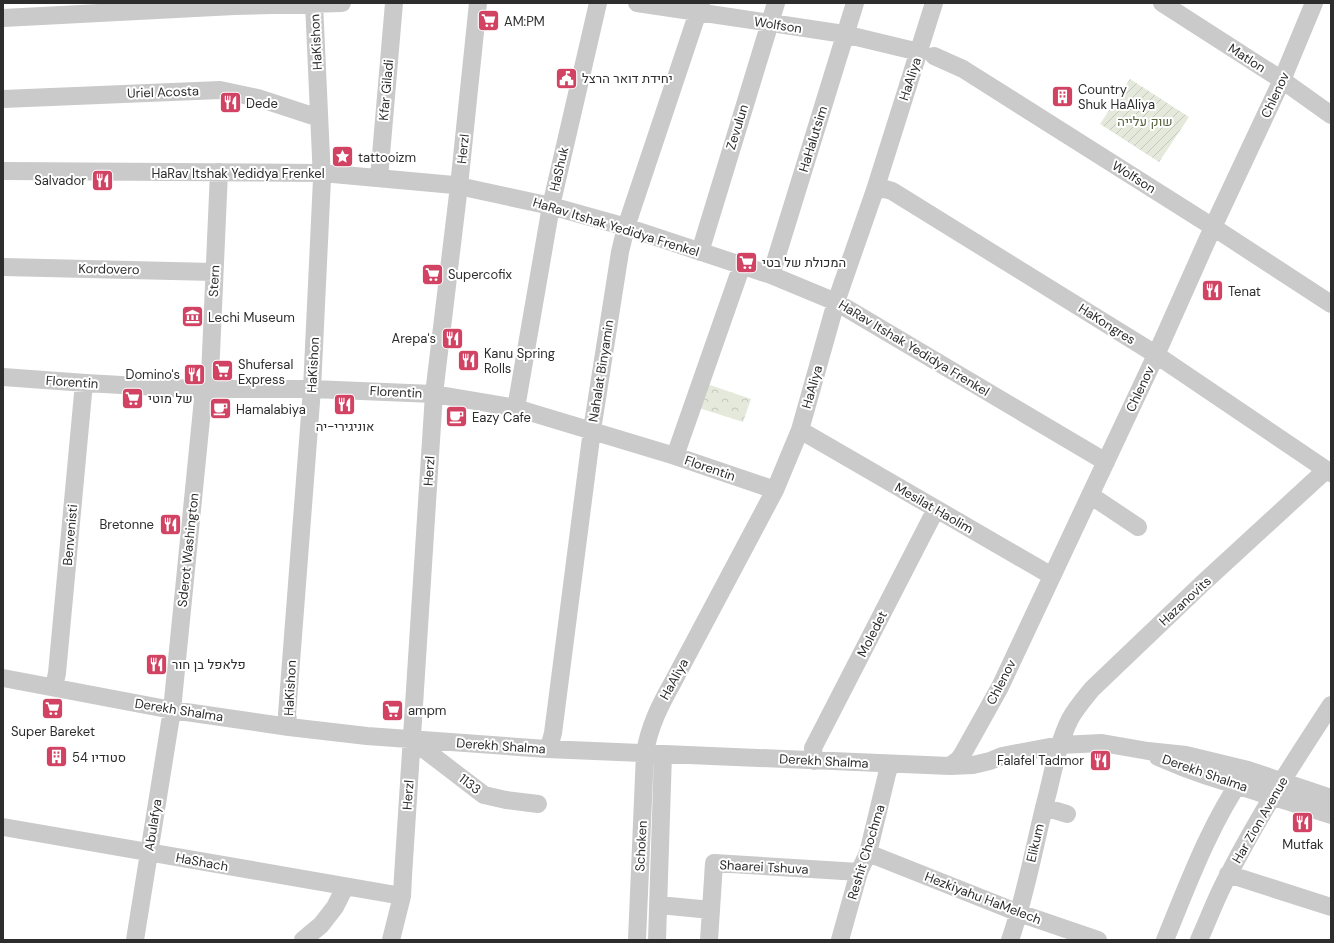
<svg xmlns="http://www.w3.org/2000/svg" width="1334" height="943" font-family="'DM Sans',Heebo,sans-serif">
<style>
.forest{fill:url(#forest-crowns)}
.garden{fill:url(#garden-furrows)}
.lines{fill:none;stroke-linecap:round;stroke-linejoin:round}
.minor{stroke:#cacaca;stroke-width:18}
.labels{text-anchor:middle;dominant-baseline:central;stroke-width:4;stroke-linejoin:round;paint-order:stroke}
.poi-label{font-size:13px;fill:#2d2d2d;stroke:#fff;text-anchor:start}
.street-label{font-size:13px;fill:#2d2d2d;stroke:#fff}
.park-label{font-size:13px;fill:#566440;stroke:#fff}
</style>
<defs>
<pattern id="forest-crowns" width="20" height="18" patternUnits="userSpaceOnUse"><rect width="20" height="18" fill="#e5e9dc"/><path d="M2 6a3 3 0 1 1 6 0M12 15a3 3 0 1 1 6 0" fill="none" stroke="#c5c8bd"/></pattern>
<pattern id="garden-furrows" width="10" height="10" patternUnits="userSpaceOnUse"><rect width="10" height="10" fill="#e5e9dc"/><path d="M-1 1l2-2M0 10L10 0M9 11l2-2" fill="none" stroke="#c5c8bd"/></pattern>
</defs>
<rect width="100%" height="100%" fill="#fff"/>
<path class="forest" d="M707 384 751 399 743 422 699 408Z"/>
<path class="garden" d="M1130 79 1189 117 1159 162 1100 124Z"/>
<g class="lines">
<path class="minor" d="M637 3 844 34 919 52
M1162 3 1282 80 1331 115
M3 18 234 6 342 3
M934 56 963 69 1213 227 1331 304
M3 99 220 90 258 98 319 118
M3 171 322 173 454 185 551 206 626 227 771 275 836 302 1106 462
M379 178 394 3
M875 190 885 189 892 191 1152 352 1331 473
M700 252 776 3
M3 267 214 272
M771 275 855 3
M3 377 86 383 192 389H312L434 394 516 408 675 456 775 490
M516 408 551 206 598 3
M800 430 1052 576
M675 456 742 265
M1090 495 1138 527
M3 678 172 710 289 727 367 736 547 749 950 766 973 765 990 761 1002 756 1060 745 1102 743 1148 751 1186 755 1248 770 1331 798
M54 687 57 673 84 383
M289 727 287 714 312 389 322 179 314 3
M412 740 484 795 506 800 538 804
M547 749 550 744 553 733 592 430 620 252 626 227 701 3
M1158 757 1182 767 1207 776 1331 815
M814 761 813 748 936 509
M950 766 959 759 962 755 1000 687 1156 355 1213 227 1282 80 1314 3
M1044 807 1067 814
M3 827 402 896
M868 853 1019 913 1098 940
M1228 874 1331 907
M659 905 711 910 709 940
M711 910 714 863 859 872
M135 940 172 710 204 389 210 376 219 172
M303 940 321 925 335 907 345 887
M391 940 402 896 403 876 434 394 459 186 478 3
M637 940 645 753C649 727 660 705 673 682L775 490 800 430 836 302 875 190 934 3
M657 940 663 754
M840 940 859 872 868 853 888 770 893 764
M1010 940C1027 892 1035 841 1048 792 1054 767 1059 741 1070 719 1076 708 1084 699 1092 689L1203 583 1326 470
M1165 940C1188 884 1209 826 1244 775
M1199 940C1209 918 1217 895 1229 874 1259 815 1295 760 1331 705"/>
</g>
<defs>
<symbol id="supermarket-square" viewBox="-11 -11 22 22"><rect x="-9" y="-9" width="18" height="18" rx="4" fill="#d14263" stroke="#fff"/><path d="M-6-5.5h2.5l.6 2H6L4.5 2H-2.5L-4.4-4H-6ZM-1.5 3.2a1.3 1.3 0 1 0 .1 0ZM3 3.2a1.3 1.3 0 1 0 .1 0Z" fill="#fff"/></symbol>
<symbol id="civic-square" viewBox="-11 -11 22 22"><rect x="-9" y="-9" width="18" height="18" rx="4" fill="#d14263" stroke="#fff"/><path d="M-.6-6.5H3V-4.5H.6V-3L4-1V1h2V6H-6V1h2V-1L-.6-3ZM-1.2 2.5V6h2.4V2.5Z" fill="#fff"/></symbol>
<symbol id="building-square" viewBox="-11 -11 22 22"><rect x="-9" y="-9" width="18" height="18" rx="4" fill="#d14263" stroke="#fff"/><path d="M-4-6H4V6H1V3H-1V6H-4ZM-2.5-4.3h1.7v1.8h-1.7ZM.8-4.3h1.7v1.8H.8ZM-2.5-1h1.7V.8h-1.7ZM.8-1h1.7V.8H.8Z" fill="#fff"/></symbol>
<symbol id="restaurant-square" viewBox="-11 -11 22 22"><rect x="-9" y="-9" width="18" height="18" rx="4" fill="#d14263" stroke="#fff"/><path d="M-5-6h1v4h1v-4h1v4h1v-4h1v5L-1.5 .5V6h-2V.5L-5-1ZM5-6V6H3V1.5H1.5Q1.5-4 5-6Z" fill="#fff"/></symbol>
<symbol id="sight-square" viewBox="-11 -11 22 22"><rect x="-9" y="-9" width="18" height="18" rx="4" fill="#d14263" stroke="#fff"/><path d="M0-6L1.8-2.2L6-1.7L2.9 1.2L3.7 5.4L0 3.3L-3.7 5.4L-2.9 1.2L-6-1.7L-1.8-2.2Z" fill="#fff"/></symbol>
<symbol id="museum-square" viewBox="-11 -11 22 22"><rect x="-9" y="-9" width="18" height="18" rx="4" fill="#d14263" stroke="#fff"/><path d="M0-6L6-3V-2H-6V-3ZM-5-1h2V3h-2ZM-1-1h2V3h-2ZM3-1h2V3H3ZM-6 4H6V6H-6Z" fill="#fff"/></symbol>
<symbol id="cafe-square" viewBox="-11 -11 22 22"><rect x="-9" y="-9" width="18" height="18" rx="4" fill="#d14263" stroke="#fff"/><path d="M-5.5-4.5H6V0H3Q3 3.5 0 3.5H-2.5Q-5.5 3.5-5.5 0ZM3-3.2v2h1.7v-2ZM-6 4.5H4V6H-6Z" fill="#fff"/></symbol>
</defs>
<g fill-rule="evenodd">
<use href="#supermarket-square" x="476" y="8" width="25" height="25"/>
<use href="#civic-square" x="554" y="66" width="25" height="25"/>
<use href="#building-square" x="1050" y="84" width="25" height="25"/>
<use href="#restaurant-square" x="218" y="90" width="25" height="25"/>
<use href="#sight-square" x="330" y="144" width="25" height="25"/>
<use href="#restaurant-square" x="90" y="168" width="25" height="25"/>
<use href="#supermarket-square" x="734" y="250" width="25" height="25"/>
<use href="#supermarket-square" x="420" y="262" width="25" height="25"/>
<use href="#restaurant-square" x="1200" y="278" width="25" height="25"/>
<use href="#museum-square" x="180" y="304" width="25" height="25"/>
<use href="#restaurant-square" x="440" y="326" width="25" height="25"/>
<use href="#restaurant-square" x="456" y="348" width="25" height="25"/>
<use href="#supermarket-square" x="210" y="358" width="25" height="25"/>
<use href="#restaurant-square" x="182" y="362" width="25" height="25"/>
<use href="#supermarket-square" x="120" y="386" width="25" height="25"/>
<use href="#restaurant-square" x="332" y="392" width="25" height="25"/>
<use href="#cafe-square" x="208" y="396" width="25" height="25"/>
<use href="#cafe-square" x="444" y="404" width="25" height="25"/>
<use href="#restaurant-square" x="158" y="512" width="25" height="25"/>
<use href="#restaurant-square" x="144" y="652" width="25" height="25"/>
<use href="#supermarket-square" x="40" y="696" width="25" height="25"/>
<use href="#supermarket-square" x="380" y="698" width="25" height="25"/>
<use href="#building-square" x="44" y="744" width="25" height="25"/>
<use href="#restaurant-square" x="1088" y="748" width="25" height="25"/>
<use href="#restaurant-square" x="1290" y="810" width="25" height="25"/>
</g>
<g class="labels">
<g class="poi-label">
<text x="504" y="21">AM:PM</text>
<text x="582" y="78">יחידת דואר הרצל</text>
<text x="1078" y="89">Country<tspan x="1078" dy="15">Shuk HaAliya</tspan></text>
<text x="246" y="103">Dede</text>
<text x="358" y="157">tattooizm</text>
<text x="86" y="180" text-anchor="end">Salvador</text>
<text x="762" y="262">המכולת של בטי</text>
<text x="448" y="274">Supercofix</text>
<text x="1228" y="291">Tenat</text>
<text x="208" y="317">Lechi Museum</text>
<text x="436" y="338" text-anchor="end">Arepa's</text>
<text x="484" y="353">Kanu Spring<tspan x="484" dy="15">Rolls</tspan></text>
<text x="238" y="364">Shufersal<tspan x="238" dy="15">Express</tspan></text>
<text x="180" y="374" text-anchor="end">Domino's</text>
<text x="148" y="398">של מוטי</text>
<text x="236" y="409">Hamalabiya</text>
<text x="472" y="417">Eazy Cafe</text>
<text x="345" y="426" text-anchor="middle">אוניגירי-יה</text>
<text x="154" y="524" text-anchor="end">Bretonne</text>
<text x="172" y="664">פלאפל בן חור</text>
<text x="408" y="710">ampm</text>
<text x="53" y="731" text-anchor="middle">Super Bareket</text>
<text x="72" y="757">סטודיו 54</text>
<text x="1084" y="760" text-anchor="end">Falafel Tadmor</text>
<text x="1303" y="844" text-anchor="middle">Mutfak</text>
</g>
<g class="street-label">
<text transform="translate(778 25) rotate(9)">Wolfson</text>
<text transform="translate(316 42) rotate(-93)">HaKishon</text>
<text transform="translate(1247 58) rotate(33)">Matlon</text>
<text transform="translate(910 79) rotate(-72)">HaAliya</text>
<text transform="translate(386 90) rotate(-85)">Kfar Giladi</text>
<text transform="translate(163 92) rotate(-2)">Uriel Acosta</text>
<text transform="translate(1275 95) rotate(-65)">Chlenov</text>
<text transform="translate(737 127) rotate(-73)">Zevulun</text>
<text transform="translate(813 139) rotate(-73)">HaHalutsim</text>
<text transform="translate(463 149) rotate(-84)">Herzl</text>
<text transform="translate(559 169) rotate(-77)">HaShuk</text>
<text x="238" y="173">HaRav Itshak Yedidya Frenkel</text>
<text transform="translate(1134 177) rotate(32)">Wolfson</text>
<text transform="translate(616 227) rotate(17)">HaRav Itshak Yedidya Frenkel</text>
<text transform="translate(109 269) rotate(1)">Kordovero</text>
<text transform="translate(214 281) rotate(-87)">Stern</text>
<text transform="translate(1107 324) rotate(32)">HaKongres</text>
<text transform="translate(914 348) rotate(31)">HaRav Itshak Yedidya Frenkel</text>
<text transform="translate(313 365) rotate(-87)">HaKishon</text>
<text transform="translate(601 371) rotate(-81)">Nahalat Binyamin</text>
<text transform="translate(72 382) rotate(4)">Florentin</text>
<text transform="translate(812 387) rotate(-74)">HaAliya</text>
<text transform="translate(1140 389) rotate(-65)">Chlenov</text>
<text transform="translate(396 392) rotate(3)">Florentin</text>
<text transform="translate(710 468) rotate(19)">Florentin</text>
<text transform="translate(429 471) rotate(-86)">Herzl</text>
<text transform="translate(934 508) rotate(30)">Mesilat Haolim</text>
<text transform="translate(70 535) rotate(-85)">Benvenisti</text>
<text transform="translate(188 550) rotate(-84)">Sderot Washington</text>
<text transform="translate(1185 601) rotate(-43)">Hazanovits</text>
<text transform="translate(872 634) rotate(-63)">Moledet</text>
<text transform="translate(674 679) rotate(-61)">HaAliya</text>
<text transform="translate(1001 682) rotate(-63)">Chlenov</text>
<text transform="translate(290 688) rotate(-87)">HaKishon</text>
<text transform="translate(179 710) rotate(9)">Derekh Shalma</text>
<text transform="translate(501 746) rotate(4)">Derekh Shalma</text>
<text transform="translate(824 761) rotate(3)">Derekh Shalma</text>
<text transform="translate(1205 773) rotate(19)">Derekh Shalma</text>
<text transform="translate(470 784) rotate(38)">1133</text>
<text transform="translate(408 795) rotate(-86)">Herzl</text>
<text transform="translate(1260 820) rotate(-60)">Har Zion Avenue</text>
<text transform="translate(153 825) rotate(-81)">Abulafya</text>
<text transform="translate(1035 843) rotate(-77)">Elikum</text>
<text transform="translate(641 846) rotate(-87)">Schoken</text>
<text transform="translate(866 852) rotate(-73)">Reshit Chochma</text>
<text transform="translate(202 862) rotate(10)">HaShach</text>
<text transform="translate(764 867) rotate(3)">Shaarei Tshuva</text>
<text transform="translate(983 898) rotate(21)">Hezkiyahu HaMelech</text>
</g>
<g class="park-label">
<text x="1145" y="121">שוק עלייה</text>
</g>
</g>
<rect width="1334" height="943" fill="none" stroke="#2d2d2d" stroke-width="8"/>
</svg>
